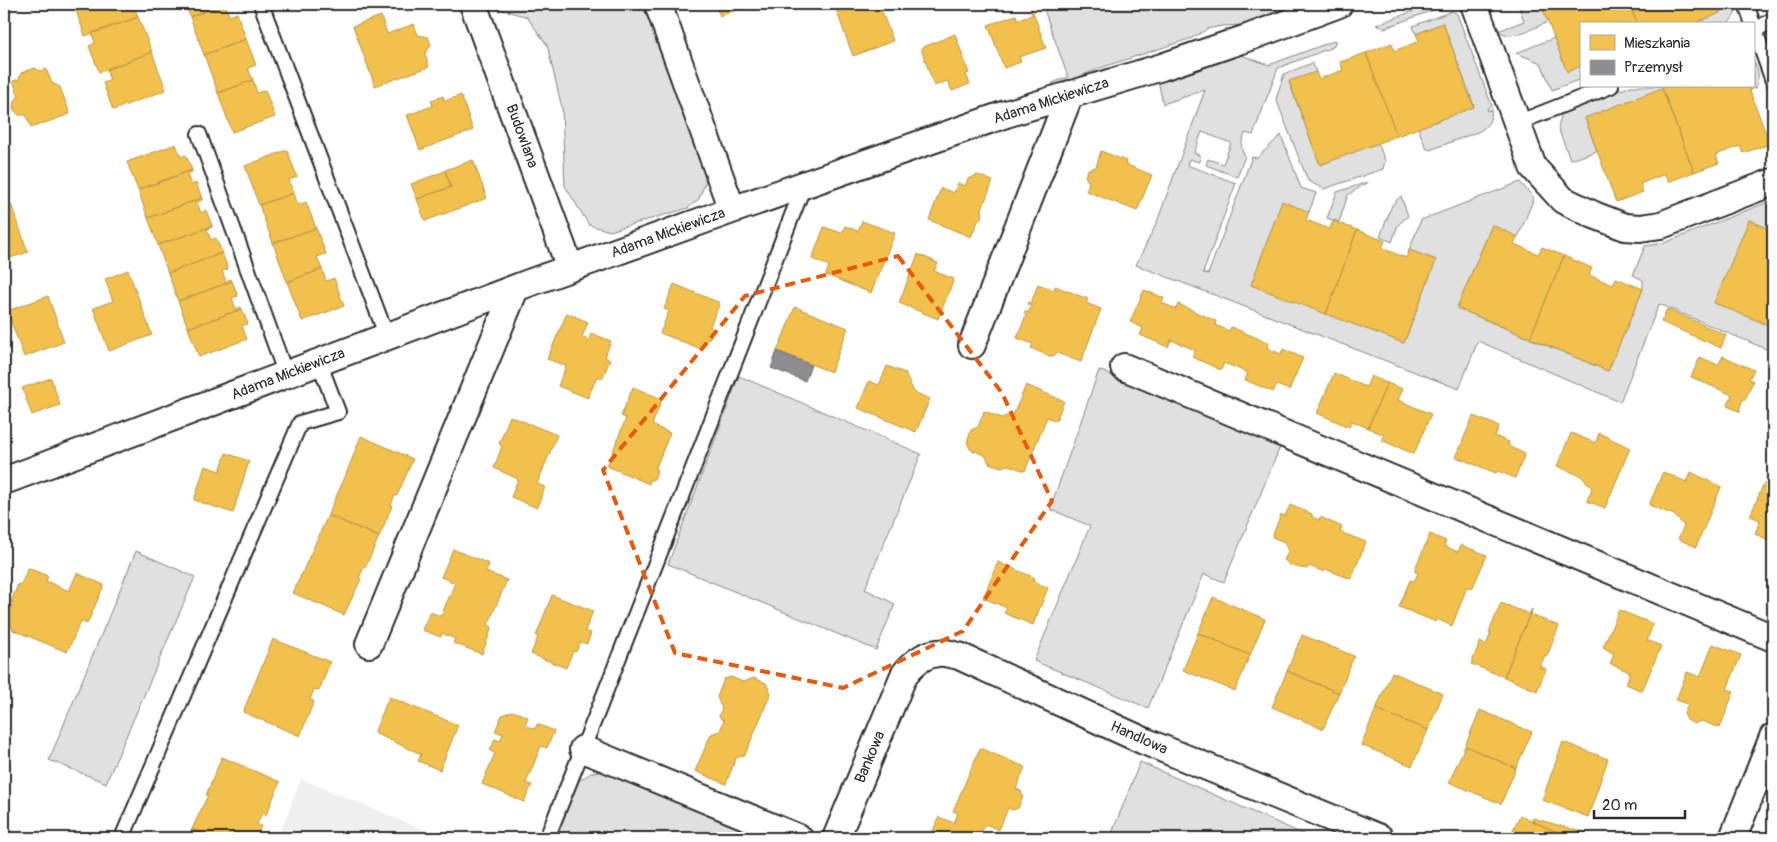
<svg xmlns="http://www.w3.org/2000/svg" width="1777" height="842" font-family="Pangolin,sans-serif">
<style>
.built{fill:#efefef}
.green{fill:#e0e0e0;stroke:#868686}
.homes{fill:#f2c14e;stroke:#b69444}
.industry{fill:#8d8d92;stroke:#707073}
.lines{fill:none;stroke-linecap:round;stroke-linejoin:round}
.service-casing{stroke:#2b2b2b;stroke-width:18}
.minor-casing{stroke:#2b2b2b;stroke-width:30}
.service{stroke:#fff;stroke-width:14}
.minor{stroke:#fff;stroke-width:26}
.marked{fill:none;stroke:#e8590c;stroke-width:4;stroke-dasharray:10 6;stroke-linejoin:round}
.labels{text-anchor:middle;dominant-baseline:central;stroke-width:5;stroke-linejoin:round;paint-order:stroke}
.street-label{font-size:15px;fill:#2b2b2b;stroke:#fff}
</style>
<rect width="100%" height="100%" fill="#fff"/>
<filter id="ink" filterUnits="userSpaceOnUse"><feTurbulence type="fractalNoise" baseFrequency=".02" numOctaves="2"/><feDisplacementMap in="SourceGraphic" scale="10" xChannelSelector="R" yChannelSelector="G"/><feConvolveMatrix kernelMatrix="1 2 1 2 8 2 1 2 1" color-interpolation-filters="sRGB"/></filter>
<g filter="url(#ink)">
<path class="built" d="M301 779 433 834 431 838H278Z"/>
<path class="green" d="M493 4H649L706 158V180L699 199 688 208 610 231 589 225 565 186 562 108 547 45 527 17 494 7Z
M1042 4H1297L1243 25 1221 26 1207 29 1192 38 1100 68 1057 86 1053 85 1052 83 1068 77Z
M1432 4H1449L1385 28 1376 25Z
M1518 4H1541L1548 22C1533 28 1512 41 1498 31L1524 21Z
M1717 4H1735C1738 11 1734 18 1728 23L1693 24 1720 13Z
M1452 11 1457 14 1492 106 1487 108 1488 111 1492 109C1491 120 1489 125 1480 131L1430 150 1426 148 1418 128 1474 106 1443 23 1416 34 1413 26Z
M1554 38 1567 71 1581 66V79L1552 90 1541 63 1516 53Z
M1336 40 1333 47 1278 68 1253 135 1245 133C1242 143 1239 147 1245 156L1237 177 1206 165 1208 159 1223 164 1231 143 1202 132 1194 153 1201 156 1199 162 1189 159 1187 165 1236 183 1203 273 1208 274 1252 157 1257 158 1281 135 1301 188 1316 193 1309 212 1282 202 1251 285 1404 343 1436 260 1409 250 1421 220 1520 182 1534 198 1518 237 1492 225 1457 308 1608 371 1643 289V280L1633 275 1645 246 1664 243 1773 200V231L1749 220 1715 303 1773 327V352L1659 304 1620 402 1478 341 1459 389 1136 265 1157 222 1205 90 1163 104 1158 80 1238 54 1269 65Z
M1753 59C1758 71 1761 75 1755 88L1749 90 1748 86H1753Z
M1312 63 1316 72 1289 82 1320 165 1378 143 1385 161 1383 169 1324 189 1308 181 1276 99 1284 74Z
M1631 86H1668L1585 118 1597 151 1577 158 1570 159 1558 128 1562 112Z
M1368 182 1348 195 1339 222 1327 218 1337 192Z
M1401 196 1408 216 1398 225 1392 242 1380 237 1392 205Z
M1099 370 1280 447 1224 582 1204 574 1148 708 1034 661 1090 526 1050 509Z
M739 376 921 454 865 589 895 604 876 650 668 564Z
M136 551 195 577 106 783 49 760Z
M1140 762 1312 838H1110Z
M605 771 780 838H555L578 781 593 772Z"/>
<path class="homes" d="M81 4H133L138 17 85 36 75 8 81 6Z
M185 4H225L190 17Z
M225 4 229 16 237 13 246 39 204 55 190 17Z
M715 4H752L720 16Z
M834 4H879L893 41 853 56Z
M1541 4H1630L1637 24H1581V66L1567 72Z
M1630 4H1717L1720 13 1693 24H1637Z
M1032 9 1046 48 1019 57 1021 62 1004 68 988 25 1016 15 1018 20 1032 15 1030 10Z
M381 16 387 34 414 24 418 35 428 37 431 45 425 54 429 67 375 86 353 26Z
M138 17 152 52 99 72 89 46 95 43 92 33Z
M1443 23 1474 107 1397 136 1366 53 1392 43 1394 51 1419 41 1416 34Z
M955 34 969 73 966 74 970 84 952 91 948 81 934 86 921 48Z
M246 39 256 65 248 68 253 80 218 93 204 55Z
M152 52 166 90 113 110 103 83 110 80 106 70Z
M1366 53 1397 136 1320 165 1289 81 1316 72 1319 79 1343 70 1340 62Z
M35 68 40 71 46 69 52 83 60 87 70 114 31 128 26 115H19L13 109 14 101 19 96 13 81 19 79 21 73Z
M253 80 257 93 265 90 275 117 232 132 218 93Z
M1668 86H1748L1770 144 1743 153 1740 146 1716 155 1719 163 1694 172 1662 88Z
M1662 88 1694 172 1668 182 1665 174 1640 184 1643 192 1616 202 1585 118Z
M461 95 473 130 420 150 407 115 433 106 431 101 443 96 445 101Z
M176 144 181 157 186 155 192 170 138 190 127 162Z
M287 150 297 177 289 180 294 193 259 205 245 166Z
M1101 151 1126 161 1125 164 1152 175 1137 211 1086 191 1089 183 1085 176 1088 169 1096 167Z
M473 160 487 198 425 221 417 199 451 187 445 170Z
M192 170V172L187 174 191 185 196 183 202 198 148 218 138 190Z
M445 171 451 187 417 199 411 184Z
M978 175 993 181 982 209 983 216 979 219 971 237 929 220 941 188 954 193 958 183 965 186 968 179Z
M294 193 298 205 306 202 316 228 273 243 259 205Z
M202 198V200L197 202 201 213 206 210 212 226 158 245 148 218Z
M1282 201 1309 212 1306 220 1330 229 1333 221 1357 230 1326 314 1251 285Z
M11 204 28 252 4 260V207Z
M1749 220 1773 231 1772 239 1773 240V327L1714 303Z
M862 221 895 233 871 293 826 275 829 266 812 259 824 227 842 233 845 226 858 231Z
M1492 225 1518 237 1514 244 1538 254 1542 247 1564 256 1530 338 1457 308Z
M212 226V227L207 229 211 240 216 238 222 253 168 273 158 245Z
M316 228 326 254 317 257 322 269 287 282 273 243Z
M1357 230 1385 241 1382 248 1406 258 1409 250 1436 260 1404 343 1326 314Z
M222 253 228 269 222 271 226 281 231 279 232 281 178 301 168 273Z
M918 254 938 263 934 271 954 279 938 319 899 303Z
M1564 256 1592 268 1589 275 1613 285 1616 278 1643 289 1608 371 1530 338Z
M322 269 326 281 334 278 344 306 302 321 287 282Z
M128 270 152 335 109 351 93 308 113 301 105 279Z
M232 281 238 296 232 298 236 309 241 307 242 309 188 328 178 301Z
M674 284 720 303 710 326 713 331 709 339 704 342 701 349 660 333 669 311 664 309Z
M1038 284 1054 290 1055 286 1088 299 1086 303 1101 309 1081 362 1057 353 1053 356H1048L1031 348 1033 344 1017 338 1026 315 1024 313 1025 311 1028 313 1031 306 1027 304 1028 302 1031 303Z
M1144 290 1164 298 1162 303 1176 309 1178 304 1216 321 1215 325 1229 331 1231 327 1269 343 1267 348 1281 354 1283 349 1303 358 1289 390 1277 385 1273 392 1245 380 1248 373 1224 363 1221 370 1192 357 1195 350 1171 340 1168 347 1140 335 1143 328 1130 322Z
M48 296 64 342 24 357 7 311Z
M795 307 848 328 831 372 777 351Z
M242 309 248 324 242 326 247 339 199 357 188 328Z
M1667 309 1726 335 1721 348 1661 322Z
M567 313 588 322 582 337 589 340 591 333 611 341 605 357 610 360 602 379 597 376 588 398 558 386 566 366 547 359Z
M1723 356 1754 370 1749 379 1753 381 1745 400 1743 399 1739 410 1741 412 1727 406 1732 395 1691 377 1700 357 1718 365Z
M887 366 905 373 914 392 930 399 916 432 858 408 869 381 879 385Z
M1334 373 1366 387 1371 376 1387 383 1368 428 1352 421 1349 427 1317 413Z
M51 378 60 405 32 415 22 388Z
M1387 383 1403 389 1398 400 1431 414 1414 454 1381 440 1384 435 1368 428Z
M1026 385 1064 401 1056 421 1047 417 1025 471 1008 465 1001 467 989 463 986 456 970 449 967 442 971 430 978 427 984 411 1002 418 1014 413Z
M633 387 662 399 652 425 670 433 656 467 657 471 654 479 650 480 649 484 607 466 626 418 621 416Z
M1773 415V433L1769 430 1770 427 1768 426Z
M510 416 557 435 537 484 545 487 537 508 511 497 518 479 494 468 502 446 499 444Z
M1473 416 1499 426 1495 436 1509 442 1508 446 1525 454 1515 478 1498 471 1496 473 1456 457Z
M1571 433 1593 442H1596L1599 433 1630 448 1605 508 1587 501 1592 488 1581 476 1557 466Z
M361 436 413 459 397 496 395 495 391 505 392 506 379 537 328 515 345 477Z
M226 453 249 461 233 513 194 500 205 466 220 471Z
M1663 472 1687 482 1691 472 1721 487 1696 547 1678 539 1684 526 1674 515 1649 505Z
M1764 483 1773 487V542L1755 534 1760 520 1750 516Z
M1290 505 1312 514V517L1319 520 1320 517 1342 527 1340 532 1366 542 1351 579 1325 569 1324 572 1309 566 1307 569 1300 568 1290 565 1284 560 1288 552 1284 542 1272 537 1281 514 1285 516Z
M328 515 379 537 365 568 364 567 359 578 361 579 344 615 293 593Z
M1430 534 1446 541 1444 546 1458 552 1461 545 1487 555 1472 589 1467 587 1452 626 1437 619 1436 622 1399 607 1410 580 1414 581 1418 573 1414 571Z
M453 549 489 564 486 572 507 580 488 625 492 627 482 654 453 643 455 639 442 633 441 637 422 630 430 612 441 616 455 583 441 577Z
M998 562 1035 578 1033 581 1048 588 1033 625 1004 613 1007 608 983 598Z
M28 568 48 576 46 581 69 591 77 573 104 585 87 624 81 621 67 652 13 630 8 616 13 603 11 602 18 584 21 585Z
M552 595 593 611 585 631 591 633 587 644 580 642 576 652 573 651 566 668 531 654 538 637 536 636Z
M1213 597 1265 619 1250 655 1198 633Z
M1501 603 1529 614 1532 609 1504 677 1471 664 1480 642 1486 645 1491 633 1489 632Z
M1532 609 1531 615 1559 626 1547 656 1545 655 1540 667 1546 669 1537 691 1504 677Z
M1619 610 1653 624 1647 640 1661 646 1642 691 1626 684 1630 672 1610 664 1614 654 1603 647Z
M1198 633 1250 655 1235 691 1183 670Z
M1302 635 1354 656 1339 693 1287 671Z
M273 639 330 662 319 691 314 689 310 700 314 701 300 736 243 712Z
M1713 644 1741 655 1727 689 1734 691 1720 728 1701 721 1694 724 1687 720 1684 714 1688 704 1676 700 1687 672 1700 677Z
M1287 671 1339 693 1323 729 1272 707Z
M1392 672 1443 694 1428 730 1376 709Z
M731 677 743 682 754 678 766 683 771 693 745 755 736 758 726 784 695 771 711 734 720 731 724 720 721 719 719 715 722 709 717 697 724 679Z
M389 697 458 725 440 770 418 761 421 754 374 733Z
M1376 709 1428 730 1412 766 1361 745Z
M1480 710 1532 732 1516 768 1465 746Z
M513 711 528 717 525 725 535 729 537 724 554 731 547 748 541 746 526 783 532 785 524 802 482 784 495 753 490 751 495 739 500 741 503 734 495 731 502 715Z
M1563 742 1608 759 1588 817 1542 800Z
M1465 746 1516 768 1501 804 1449 782Z
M980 748 1025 767 1016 789 1021 791 1023 797 1018 808 1013 810 1008 808 999 830 985 824 980 834 984 836 983 838H930L939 817 954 823 958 813 953 811Z
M222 757 280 782 266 815 262 813 257 824 261 826 256 838H213L192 829 208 795H206Z
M1520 815 1532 821 1570 838H1520L1511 834Z
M1533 818 1586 833 1585 838H1570L1532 821Z
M192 829 213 838H188Z"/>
<path class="industry" d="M777 351 811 365 805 381 771 368Z"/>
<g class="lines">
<defs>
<path id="service" d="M261 4 387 337
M1746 4 1753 24
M1753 25 1773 81
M1753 31 1773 20
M1517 123 1611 86
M199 134 286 375
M122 838 300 423 338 412 319 362
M547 838 599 708 804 185"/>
<path id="minor" d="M473 4 570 268
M658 4 732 210
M1474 4 1533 167 1563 200 1594 215 1625 227 1640 228 1661 225 1773 182
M972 345 1070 94
M1124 367 1773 638
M4 481 526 284 732 210 1006 114 1162 67 1250 37 1339 4
M369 644 515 289
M583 749 799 838
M836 838 904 675C912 664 924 654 938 653 945 652 953 655 959 656L1144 741 1380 838
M1733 838 1773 737"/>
</defs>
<use href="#service" class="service-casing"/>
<use href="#minor" class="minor-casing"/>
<use href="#service" class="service"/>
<use href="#minor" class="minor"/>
</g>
</g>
<path class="marked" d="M898 256 1002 393 1052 501 963 631 843 688 675 653 603 470 745 296Z"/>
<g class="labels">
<g class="street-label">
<text transform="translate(1051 101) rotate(-18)">Adama Mickiewicza</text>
<text transform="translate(522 136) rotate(70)">Budowlana</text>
<text transform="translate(668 233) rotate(-20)">Adama Mickiewicza</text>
<text transform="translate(288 374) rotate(-21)">Adama Mickiewicza</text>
<text transform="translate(1139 738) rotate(24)">Handlowa</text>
<text transform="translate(870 757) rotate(-67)">Bankowa</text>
</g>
</g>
<rect width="1777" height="842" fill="none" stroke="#fff" stroke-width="20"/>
<rect x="10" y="10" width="1757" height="822" fill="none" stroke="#2b2b2b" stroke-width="2" filter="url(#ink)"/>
<rect x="1580" y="22" width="175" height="65" fill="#ffffff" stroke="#aaaaaa"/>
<rect x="1590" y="35" width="25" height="15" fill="#f2c14e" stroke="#aaaaaa"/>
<text x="1624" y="48" font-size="15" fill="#2b2b2b">Mieszkania</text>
<rect x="1590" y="60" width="25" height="15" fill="#8d8d92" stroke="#aaaaaa"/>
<text x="1624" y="72" font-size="15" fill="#2b2b2b">Przemysł</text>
<path d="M1594 810v8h91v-8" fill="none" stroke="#2b2b2b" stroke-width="2.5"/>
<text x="1602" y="810" font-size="15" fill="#2b2b2b" stroke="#ffffff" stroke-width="4" paint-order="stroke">20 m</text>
</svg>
